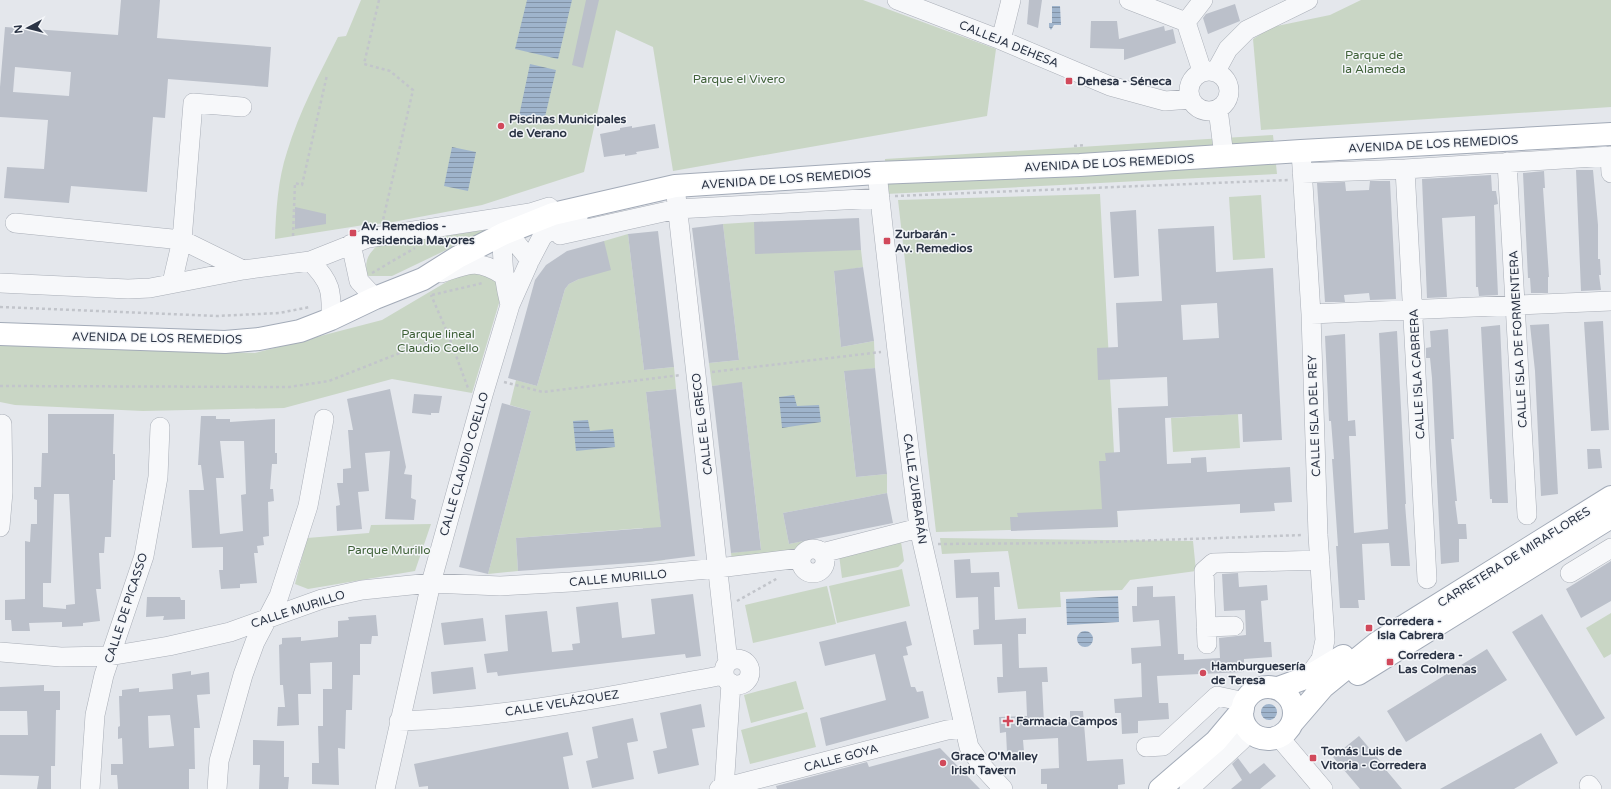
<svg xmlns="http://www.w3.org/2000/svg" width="1611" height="789" font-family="'Varela Round',sans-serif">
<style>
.green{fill:#c9d6c5}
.water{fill:url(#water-rules)}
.building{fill:#bbc0ca;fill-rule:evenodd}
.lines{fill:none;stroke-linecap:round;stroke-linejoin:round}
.minor-casing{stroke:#a9aeb7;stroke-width:20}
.major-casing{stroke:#a3abb8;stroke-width:24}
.path{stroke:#c2c5cb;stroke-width:2.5;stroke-dasharray:3 3;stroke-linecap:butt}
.minor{stroke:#f7f8fa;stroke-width:19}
.major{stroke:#fff;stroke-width:22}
.poi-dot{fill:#d1495b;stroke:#f4f6f9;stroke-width:1.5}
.labels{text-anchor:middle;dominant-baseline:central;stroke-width:3;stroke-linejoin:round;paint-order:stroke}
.street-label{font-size:12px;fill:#2b3445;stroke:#f4f6f9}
.park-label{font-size:12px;fill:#3f6138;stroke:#f4f6f9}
.poi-label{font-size:12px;font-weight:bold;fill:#2b3445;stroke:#f4f6f9;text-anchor:start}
</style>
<defs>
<pattern id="water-rules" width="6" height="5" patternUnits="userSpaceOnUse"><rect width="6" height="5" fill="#9fb4cc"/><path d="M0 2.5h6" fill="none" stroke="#8293a7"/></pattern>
</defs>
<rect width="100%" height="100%" fill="#e4e7ec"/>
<path class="green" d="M361 0H863L996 49 987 116 673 171 653 47 616 30 584 172 482 205 388 223 364 225 275 239C276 210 278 179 287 152 299 112 319 75 338 37L346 36Z
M1361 0H1611V107L1261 130 1253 39 1272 27 1330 15Z
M1273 135 1277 174 886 194 885 159Z
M1100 194 1118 527 936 532 898 200Z
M1261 195 1265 258 1233 260 1229 197Z
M754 222 861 250 863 267 834 272 841 347 874 341 875 368 844 372 856 477 887 474V493L783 513 789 544 803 541V545L789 552 732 561 731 553 761 549 742 383 712 386 709 363 739 360 723 224Z
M490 229 392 276H367C365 263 366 256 377 246Z
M628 234 644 370 674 367 676 389 646 392 665 560 647 562 643 528 516 538 518 571 488 574 531 411 510 405 516 380 537 386 565 289 569 284 579 279 604 241Z
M465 271 491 272 502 293 472 393 392 379 284 408 143 411 15 405 0 402V345L255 353 382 320Z
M1238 414 1240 448 1173 452 1171 418Z
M431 524 415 571 308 589 295 584 307 538 369 533 371 525Z
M940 538 1193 541 1196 571 1130 580 1122 590 1060 592 1061 607 1018 609 1008 551 942 554Z
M901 542 904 561 898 567 842 578 839 555Z
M902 569 910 606 837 623 829 586Z
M827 586 836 624 753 643 745 605Z
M1611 613V654L1604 658 1586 628Z
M796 681 804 709 751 723 744 695Z
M807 712 816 747 750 764 741 730Z"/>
<path class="water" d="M527 0H572L558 59 515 49Z
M1052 6H1060L1061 25H1054L1051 30 1049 27V23H1052Z
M530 64 556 70 544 121 519 116Z
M452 147 476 152 468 191 444 186Z
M794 395 797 406 819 405 821 422 782 428 779 397Z
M588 420 590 431 613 429 615 447 576 451 573 421Z
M1118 596 1119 622 1067 625 1066 599Z
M1077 639a8 8 0 1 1 16 0a8 8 0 1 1-16 0Z
M1261 712a8 8 0 1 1 16 0a8 8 0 1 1-16 0Z"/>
<path class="building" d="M121 0H160L157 38 271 47 268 87 168 79 165 118 153 117 147 192 71 186 69 203 4 198 7 167 44 169 48 120 0 117V87L5 27 118 35ZM15 67 71 72 69 96 13 92Z
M586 0H599L583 68 572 65Z
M1029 0H1042L1038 28 1027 24Z
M1235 4 1240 21 1208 34 1203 18 1206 14Z
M1091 21H1117L1119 39 1164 26 1165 31 1173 29 1176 43 1124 60V49L1090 48Z
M655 124 659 148 636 152 637 154 625 156V154L604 157 600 134 620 130V128L632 126V128Z
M1576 170H1593L1598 225V259H1600L1601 275H1599L1601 290 1581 291Z
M1544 171 1545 188H1543L1549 277H1548V293H1531L1530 278H1528L1523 173Z
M1491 175 1492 191H1496L1498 204 1494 205 1498 295 1479 296 1478 287H1476L1475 216 1442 218 1447 297 1427 298 1422 179Z
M1370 181H1390L1396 299 1370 300 1369 293 1344 295 1345 302H1325L1317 183 1345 182 1346 191 1369 190Z
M295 207 326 214V224L295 229Z
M1136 210 1139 276 1114 278 1110 212Z
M859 218 861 250 755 254 754 222Z
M723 224 739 360 709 363 692 228Z
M1214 226 1216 272 1273 268 1282 440 1243 442 1242 414 1165 418 1167 464 1191 463V458L1206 457 1207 472 1290 467 1292 502 1274 503 1275 511 1240 513V504L1117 511 1118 527 1011 531 1010 517H1018L1017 513 1102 509 1099 461H1106L1105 453 1120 452 1118 408 1168 406 1167 377 1098 380 1097 348 1118 347 1116 303 1162 301 1158 229ZM1217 303 1219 338 1183 340 1181 305Z
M658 231 674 367 644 370 628 234Z
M604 241 611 270 579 279 569 284 565 289 537 386 508 378 535 280 546 265 567 251Z
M863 267 874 341 841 347 834 271Z
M1603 321 1609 430 1591 431 1584 322Z
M1549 324 1558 494 1541 496 1535 371 1530 325Z
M1500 325 1508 503H1492V499H1490L1481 327Z
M1448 329 1454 439H1451L1457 501H1455L1458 524H1466L1467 539H1459V562L1441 564 1432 378 1430 358H1426V348L1431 347 1430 331Z
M1397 331 1406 504H1405L1410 566H1391L1389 543 1362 544 1365 600H1358L1359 608H1340L1336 546H1338L1332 459H1334L1331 421H1329L1325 336 1345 334 1348 421 1355 420 1356 436H1349L1354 533 1388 529 1379 333Z
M875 368 887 474 856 477 844 371Z
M742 382 761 550 731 553 712 386Z
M390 389 406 467 404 474 412 475 411 498 416 500 414 520 385 519 390 451 365 453 369 491 358 492 362 529 337 531 336 506 340 505 337 483H343V469L351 468 348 430H353L347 399Z
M676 389 695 556 647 562 518 571 516 538 661 527 646 392Z
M414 394 442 396 439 413H431V415L412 413Z
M502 403 531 411 488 574 459 567Z
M48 414H114L113 454H115V480H113L111 537H105L104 553H99L101 589H96L100 621 83 623V626L62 627V622L29 623 30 631H12L11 620H5V600L25 599V541L30 542 31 524H37V500L34 499V487H41L42 453H48ZM54 494H69L75 604 66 605V609L43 607V583H51Z
M201 416H216V419H230V422L275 419V453H277V464H272L270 489H273L274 501 268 502 269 536 263 537 264 545 257 546 258 553H254L257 583 240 584V588L221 589 219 570H223V547L192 548 189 490H204L201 465H198ZM220 441H244L246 494 241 495 243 531 220 534 216 478H224Z
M1587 449H1600L1602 468 1588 469Z
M887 493 893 523 789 544 783 513Z
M970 559 971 573 999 572 1000 587H994L995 620 1026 618V634H1018L1019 668 1047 667 1048 682H1042L1044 723 1070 722V711H1083L1087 761 1123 759 1125 784 1118 785V789H1047V784H1041V769L1059 768 1058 738 1023 740 1024 752 1007 753 1006 732 1000 733 999 717 1027 716 1026 691 998 693 997 677H1003L1002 644 974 645 973 630 979 629 978 597 956 598 954 560Z
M1611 561V601L1581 618 1566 589Z
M1238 573 1239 587 1267 585 1268 600 1261 601 1264 642H1271L1272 657 1244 659V672L1157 676 1159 703H1168L1169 719 1138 721V733L1122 734 1121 713H1115L1114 699 1142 697 1141 663 1132 664 1131 648 1161 646 1159 620 1133 622 1132 606H1137V587L1153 586V597L1175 596 1178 654H1184V660L1220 658 1219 638 1246 635 1245 610 1224 611 1222 574Z
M693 594 701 656 686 658 685 654 659 657 498 676 497 672 487 673 484 654 508 651 505 615 547 611 552 652 562 651 573 650 572 644 580 643 576 607 618 602 622 638 655 634 651 599Z
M147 597H180L181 600H185V619L163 620 164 616 146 617Z
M1542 614 1605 718 1576 736 1512 632Z
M376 615 378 636H372L371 644H360V675H353L352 710H346L345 749 338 748 339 785 312 784V763H319L318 726H323V689H332V662L310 663 311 694H298L299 725 277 726 278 707H285L283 685H280L279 645 282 644V638L301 637V641L338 637V621L349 620 348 617Z
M483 618 486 641 444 645 441 623Z
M906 621 912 645 906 647 908 655 903 656 911 687H915L917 692 923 691 929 718 826 746 820 718 886 700 875 654 825 666 819 642Z
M1487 649 1507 680 1406 742 1387 711Z
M473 667 476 689 433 694 431 672Z
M191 671V675L209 672 210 694 197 695 200 728H194L195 769H189V789H118L117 775H111V764H123L122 738 118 739V727L120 726 119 696H122V690L139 688V692L173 689 172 674ZM170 715 174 746 149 748 148 716Z
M44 685V691H60V710H56L55 766H51V789H37L39 776 0 775V735H28L27 711H0V687Z
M701 704 705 727 692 729 699 765 658 774 653 751 667 748 660 713Z
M633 718 638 741 627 743 634 779 592 788 586 761 598 758 592 727Z
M568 732 573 755 563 757 569 789H428V786L419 787 414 764Z
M1541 733 1558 763 1514 789H1440Z
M1359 736 1382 763 1381 764 1402 789H1360L1333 757Z
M253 740 284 741V777H289L288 789H259L260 765H253Z
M940 748 980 789H777L776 786 867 762 869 767Z
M1238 758 1250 774 1264 763 1276 776 1260 789H1231L1242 780 1232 764Z"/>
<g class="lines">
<defs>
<path id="minor" d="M897 0 1001 40 1110 86 1165 101 1190 99
M1129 0 1186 22
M1186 22 1202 71
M1186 22 1203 0
M1001 40 1011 0
M1189 91a20 20 0 1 1 40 0a20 20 0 1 1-40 0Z
M1216 71 1228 49 1247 30 1308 0
M1218 109 1224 156
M1301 151 1311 314 1318 535 1325 640 1321 659 1308 677
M1610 156 1611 173
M1507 162 1527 515
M1405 169 1427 579
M877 173 897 351 919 528 969 747 983 767 1003 789
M1302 173 1405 169 1611 156
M675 186 728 662
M15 223 182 240 243 270
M560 235 677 209 880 198
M351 244 359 281 375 298
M310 261C331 282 332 291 331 319
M441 273C468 264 477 258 503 275
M0 283 128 289 150 288 243 270 310 261 368 238 530 213 549 207
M172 283 182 240 193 103 242 107
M510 305C504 281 501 259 503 234L517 244 530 260
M1311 314 1611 301
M0 527 3 492 2 424
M801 561a12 12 0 1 1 24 0a12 12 0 1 1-24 0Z
M822 553 919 528
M1570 573 1611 548
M1206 627 1234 626
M1207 644 1204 571 1213 563 1320 560
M0 652 61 657 109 656 169 646 230 632 322 599 362 590 431 583 500 586 571 582 718 568 801 558
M724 672a13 13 0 1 1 26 0a13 13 0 1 1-26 0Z
M399 721C509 718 616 695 724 675
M1279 737 1323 789
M1146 747 1163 746 1217 696 1245 702
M1589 785 1592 789
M90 789 95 715 104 675 144 556 158 477 160 427
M217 789 219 761 243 675 255 642 279 596 308 506 324 419
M385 789 431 583 483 395 510 305 530 260 542 237 557 223 578 218
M719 789 947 730 963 728
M724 789 731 683
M1189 789 1242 740"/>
<path id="major" d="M0 334 225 342 259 339 300 331 331 319 375 298 423 279 458 257 503 234 553 214 675 186 877 173 1080 165 1301 151 1611 134
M1358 674 1611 517
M1242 713a26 26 0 1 1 52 0a26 26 0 1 1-52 0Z
M1278 688 1308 677 1343 656
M1292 723 1323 687 1377 643 1611 497
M1160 789 1216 741 1243 709"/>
</defs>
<use href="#minor" class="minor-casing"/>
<use href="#major" class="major-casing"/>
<path class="path" d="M379 0 364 64 390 71 413 90 383 220
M1074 146 1085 145
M895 196 1288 180
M293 236 295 183 302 185 327 75
M372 273 415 248
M432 295 483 283
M0 307 217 316 279 313 310 307
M448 334 468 388
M712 372 881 352
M504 382 543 392 681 375
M0 386 289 387 329 381 448 334 431 295
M938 544 1075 543 1303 535
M737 601 778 578"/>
<use href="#minor" class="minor"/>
<use href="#major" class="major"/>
</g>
<g class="poi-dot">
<rect x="1065" y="77" width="8" height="8" rx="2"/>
<circle cx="501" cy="126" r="4"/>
<rect x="349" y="229" width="8" height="8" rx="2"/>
<rect x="883" y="237" width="8" height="8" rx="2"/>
<rect x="1365" y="624" width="8" height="8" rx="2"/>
<rect x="1386" y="658" width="8" height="8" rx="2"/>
<circle cx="1203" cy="673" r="4"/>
<path d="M1006 715h4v4h4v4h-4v4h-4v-4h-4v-4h4z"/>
<rect x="1309" y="754" width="8" height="8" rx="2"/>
<circle cx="943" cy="763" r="4"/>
</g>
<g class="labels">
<g class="street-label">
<text transform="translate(1009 44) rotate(22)">CALLEJA DEHESA</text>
<text transform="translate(1433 144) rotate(-3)">AVENIDA DE LOS REMEDIOS</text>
<text transform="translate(1109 163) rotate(-3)">AVENIDA DE LOS REMEDIOS</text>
<text transform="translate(786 179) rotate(-4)">AVENIDA DE LOS REMEDIOS</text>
<text transform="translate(157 338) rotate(1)">AVENIDA DE LOS REMEDIOS</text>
<text transform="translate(1518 339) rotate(-93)">CALLE ISLA DE FORMENTERA</text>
<text transform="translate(1417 374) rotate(-93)">CALLE ISLA CABRERA</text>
<text transform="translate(1314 416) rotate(-92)">CALLE ISLA DEL REY</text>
<text transform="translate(702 424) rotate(-97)">CALLE EL GRECO</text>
<text transform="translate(464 464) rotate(-74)">CALLE CLAUDIO COELLO</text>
<text transform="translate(915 489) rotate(82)">CALLE ZURBARÁN</text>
<text transform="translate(1514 557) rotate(-32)">CARRETERA DE MIRAFLORES</text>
<text transform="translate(618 578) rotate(-5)">CALLE MURILLO</text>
<text transform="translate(126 608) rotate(-72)">CALLE DE PICASSO</text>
<text transform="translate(298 609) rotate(-18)">CALLE MURILLO</text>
<text transform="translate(562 703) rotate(-9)">CALLE VELÁZQUEZ</text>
<text transform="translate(841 758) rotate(-15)">CALLE GOYA</text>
</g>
<g class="park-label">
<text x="1374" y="55">Parque de<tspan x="1374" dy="14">la Alameda</tspan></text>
<text x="739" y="79">Parque el Vivero</text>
<text x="438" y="334">Parque lineal<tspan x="438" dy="14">Claudio Coello</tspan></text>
<text x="389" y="550">Parque Murillo</text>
</g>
<g class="poi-label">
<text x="1077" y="81">Dehesa - Séneca</text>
<text x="509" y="119">Piscinas Municipales<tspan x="509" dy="14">de Verano</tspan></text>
<text x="361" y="226">Av. Remedios -<tspan x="361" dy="14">Residencia Mayores</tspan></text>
<text x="895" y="234">Zurbarán -<tspan x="895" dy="14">Av. Remedios</tspan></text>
<text x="1377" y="621">Corredera -<tspan x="1377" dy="14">Isla Cabrera</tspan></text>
<text x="1398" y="655">Corredera -<tspan x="1398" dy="14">Las Colmenas</tspan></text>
<text x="1211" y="666">Hamburguesería<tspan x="1211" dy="14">de Teresa</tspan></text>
<text x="1016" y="721">Farmacia Campos</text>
<text x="1321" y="751">Tomás Luis de<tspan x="1321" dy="14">Vitoria - Corredera</tspan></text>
<text x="951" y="756">Grace O'Malley<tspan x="951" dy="14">Irish Tavern</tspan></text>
</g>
</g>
<g transform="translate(28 28) rotate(263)" stroke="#f4f6f9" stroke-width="3" paint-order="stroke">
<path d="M0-3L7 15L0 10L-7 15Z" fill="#2b3445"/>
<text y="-6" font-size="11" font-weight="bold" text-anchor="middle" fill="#2b3445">N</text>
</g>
</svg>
